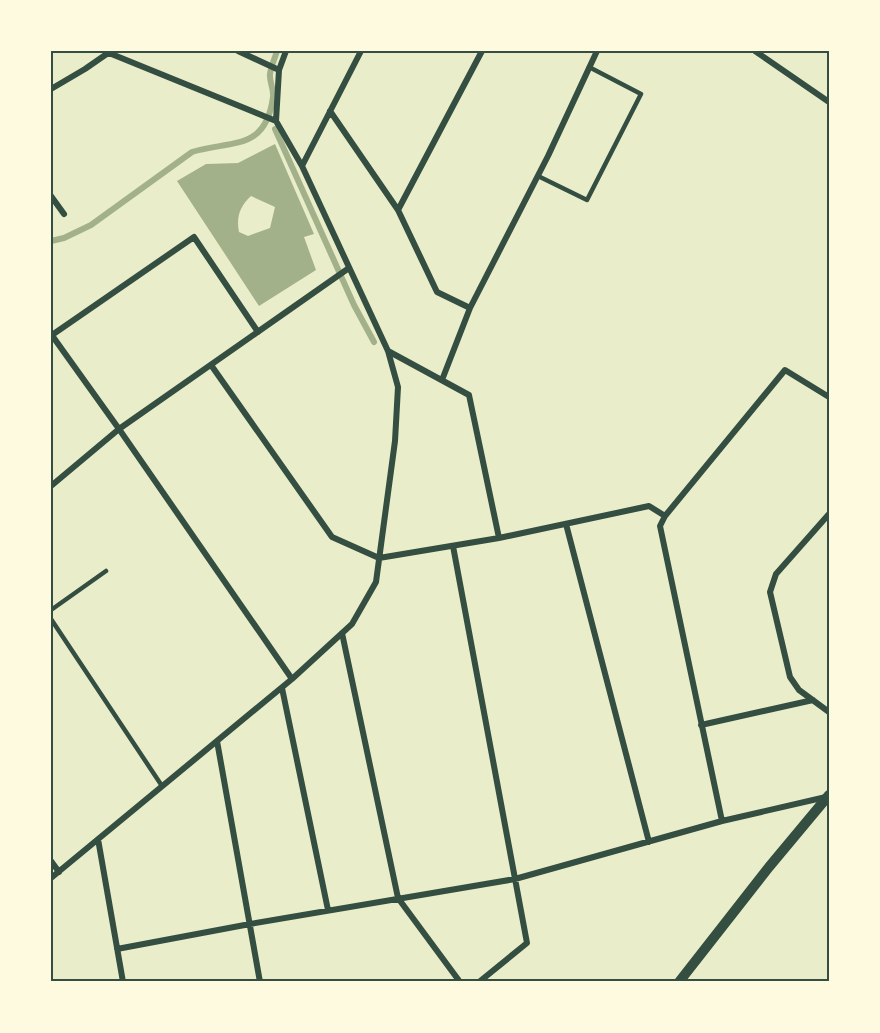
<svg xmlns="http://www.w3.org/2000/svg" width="880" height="1033" font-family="'Varela Round',sans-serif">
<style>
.water{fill:#a3b18a;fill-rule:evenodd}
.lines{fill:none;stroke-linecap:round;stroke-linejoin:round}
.stream{stroke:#a3b18a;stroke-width:6}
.service{stroke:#344e41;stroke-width:4.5}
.minor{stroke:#344e41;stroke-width:6}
.tertiary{stroke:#344e41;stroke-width:10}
.neatline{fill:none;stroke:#344e41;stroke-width:2}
</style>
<rect width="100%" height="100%" fill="#e9edc9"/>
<path class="water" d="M275 144 314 234 304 237 316 270 259 306 177 181 206 164 238 163ZM251 196 275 207 270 228 248 236 239 232C236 217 240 206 251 196Z"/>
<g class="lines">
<path class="stream" d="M275 129 354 305 374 342
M51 241 64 238 91 225 192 152C230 140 266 152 273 97 274 89 269 81 270 74 271 66 275 58 277 51"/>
<path class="service" d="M538 176 587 200 641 94 589 67
M51 610 106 571
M51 619 162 786"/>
<path class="minor" d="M238 51 279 70
M755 51 829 102
M109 53 276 121
M51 89 85 69 111 51
M330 111 398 210 437 292 470 308
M302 166 361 51
M51 196 64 214
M398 210 482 51
M51 334 119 429 292 679
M52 335 194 237 258 332
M388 351 469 395 499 538
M211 365 332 537 379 558 499 538 649 506 665 516
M442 380 470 308 548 156 597 51
M51 486 119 429 349 268
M829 514 776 574 770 592 790 677 799 690 829 712
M566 524 649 842
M453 546 527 943 479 982
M342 633 398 898 460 982
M282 688 328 910
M701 725 813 700
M217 741 260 982
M722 821 660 526 665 516 785 370 829 397
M98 839 123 982
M51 861 59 872
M51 878 292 679 352 624 376 582 395 441 398 387 388 351 302 166 276 121 279 70 286 51
M117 949 250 924 515 879 722 821 826 797"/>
<path class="tertiary" d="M679 982 769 867 829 795"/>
</g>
<rect width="880" height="1033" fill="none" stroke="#fefae0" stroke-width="105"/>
<rect x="52" y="52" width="776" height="928" class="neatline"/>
</svg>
